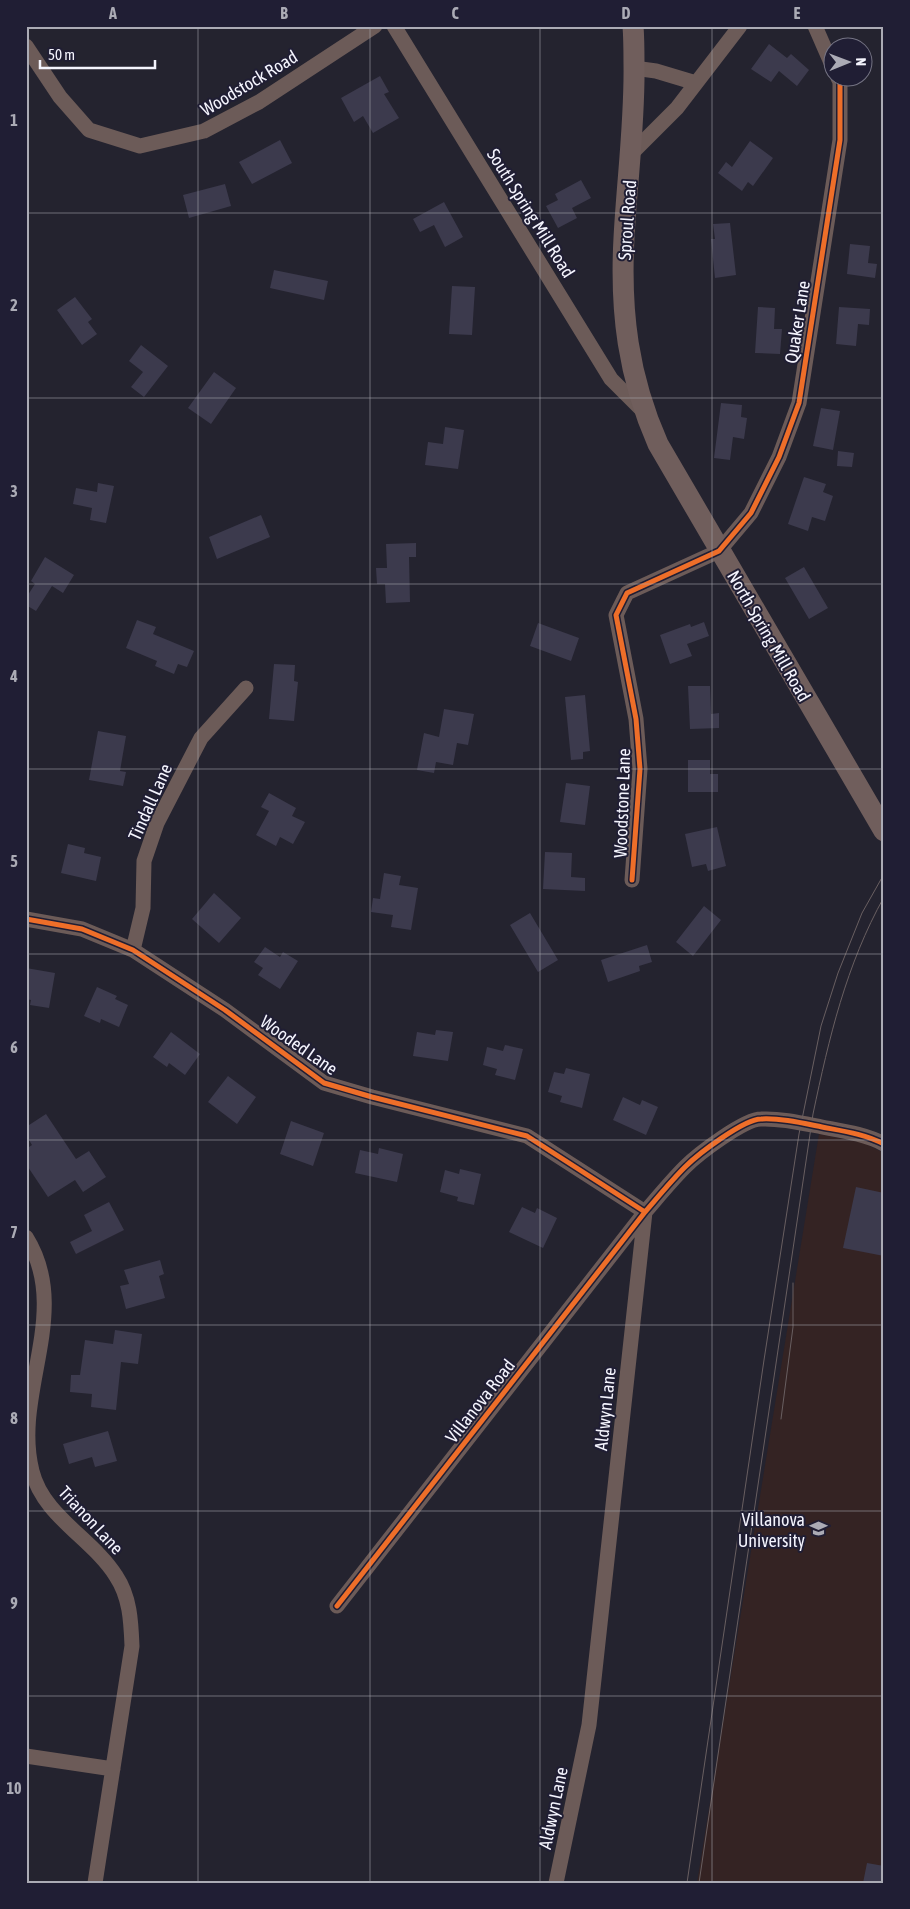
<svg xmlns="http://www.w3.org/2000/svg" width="910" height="1909" font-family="'Asap Condensed',sans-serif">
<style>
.education{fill:#342323}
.building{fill:#3c3a4d}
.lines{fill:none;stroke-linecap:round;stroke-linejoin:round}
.minor{stroke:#6c5b58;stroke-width:15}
.secondary{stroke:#705e5c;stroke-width:21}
.tram{stroke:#695f61;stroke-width:1}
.cycleway-casing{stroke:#201e34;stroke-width:8}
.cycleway{stroke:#ee6e29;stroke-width:5}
.grid{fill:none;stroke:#ababb5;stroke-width:1;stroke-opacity:0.55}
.labels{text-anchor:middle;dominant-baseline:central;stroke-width:4;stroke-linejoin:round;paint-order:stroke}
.street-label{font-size:18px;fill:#f4f4fd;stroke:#201e34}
.poi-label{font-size:18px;fill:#f4f4fd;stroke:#201e34;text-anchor:end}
.neatline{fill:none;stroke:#ababb5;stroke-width:2}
.grid-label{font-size:16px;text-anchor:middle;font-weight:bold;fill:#ababb5}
</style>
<rect width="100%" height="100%" fill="#24232f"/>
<path class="education" d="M819 1134 864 1143 884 1153V1883H697Z"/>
<path class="building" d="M769 44 787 58 791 54 809 70 797 86 779 71 771 82 751 69Z
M380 76 389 92 384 94 399 118 373 133 363 116 354 122 341 98Z
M280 140 292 163 252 184 239 162Z
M750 141 773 158 753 186 748 182 742 191 718 173 726 162 732 167Z
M581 180 591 198 572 208 577 218 558 228 546 206 558 200 555 194Z
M225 184 231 206 189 218 183 195Z
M444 202 463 237 445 247 434 225 420 232 413 219Z
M730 223 736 275 715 278 711 239H715L713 224Z
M850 244 870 246 868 263 877 264 875 278 847 274Z
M274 270 328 281 324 300 270 288Z
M452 286 475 287 472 335 449 334Z
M75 297 92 319 88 322 97 334 82 345 57 310Z
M758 307 775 308 774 329H782L780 354 755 353Z
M839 307 870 309 869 325 858 324 856 346 836 344Z
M141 345 168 366 144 397 131 387 143 372 129 361Z
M214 372 236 388 211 424 188 408Z
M721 403 742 405 741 417 747 418 744 439 733 437 730 460 714 458Z
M821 408 840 411 833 450 813 446Z
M445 427 464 430 458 469 425 465 428 442 443 444Z
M838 451 854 453 852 467 837 466Z
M804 477 826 484 823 492 833 496 825 521 812 517 808 531 788 524Z
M98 483 114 486 106 523 90 520 92 508 73 504 76 488 97 492Z
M261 515 270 537 217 559 209 537Z
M416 543V557H409L410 602 386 603 385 584H377L376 568H387L386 544Z
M45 557 74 575 63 593 52 586 36 611 26 605V598L35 584 31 581Z
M804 567 828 608 809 619 785 578Z
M137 620 156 627 153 634 194 651 187 667 178 664 174 674 155 666 157 661 126 648Z
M704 622 709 636 687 644 692 656 670 664 660 635 690 624 691 627Z
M538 623 579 638 571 661 530 646Z
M274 664 295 665 294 681 298 682 294 721 269 719Z
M688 686H710L711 714 719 713V728L690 729Z
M585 695 590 751 583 752V759L571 760 565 697Z
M444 709 474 714 468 745 457 743 453 765 436 762 434 773 417 770 424 733 439 737Z
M98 731 126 736 120 771 126 772 123 786 89 780Z
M688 760H710V774H718V792H688Z
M566 783 590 786 585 825 560 822Z
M269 793 296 808 292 816 305 822 293 844 280 837 276 846 256 835 269 811 261 807Z
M717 827 726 866 708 871 706 864 692 867 685 834Z
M68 844 85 848 84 853 101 857 96 881 61 873Z
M545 852 572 853 571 877 585 878V891L543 889Z
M384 873 401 876 399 885 418 888 411 930 391 927 393 915 371 912 373 898 380 899Z
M214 893 241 918 219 943 192 919Z
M704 906 721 920 693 956 676 942Z
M530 913 558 960 538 972 510 925Z
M647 945 652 962 639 966 640 971 608 982 601 960Z
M265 947 280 957 283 952 298 961 280 989 258 975 263 968 254 962Z
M26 968 55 973 49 1008 30 1005 31 1000 26 999Z
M97 987 117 996 115 999 128 1005 119 1027 101 1019 100 1023 84 1016Z
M436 1030 453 1032 448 1061 413 1056 417 1032 435 1035Z
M171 1032 200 1054 185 1075 169 1063 167 1067 153 1057Z
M505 1045 523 1049 515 1080 495 1075 497 1069 483 1065 487 1047 503 1051Z
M566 1068 590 1074 582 1108 560 1102 562 1096 548 1092 554 1072 564 1074Z
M228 1076 256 1097 237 1124 208 1102Z
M623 1097 640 1105 642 1100 658 1107 646 1135 613 1120Z
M46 1114 76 1159 89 1151 106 1177 83 1192 75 1180 48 1197 26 1164V1149L32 1145 26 1135V1127Z
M291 1121 324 1133 313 1166 280 1154Z
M379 1148 403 1154 397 1182 355 1173 360 1150 378 1154Z
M460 1169 481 1174 474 1205 457 1201 458 1197 440 1192 445 1170 459 1174Z
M856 1187 884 1193V1256L843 1248Z
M109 1202 124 1230 76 1254 70 1242 92 1231 84 1215Z
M522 1207 535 1213 537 1208 557 1218 543 1248 509 1232Z
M160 1260 164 1274 159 1276 165 1298 126 1309 120 1286 129 1284 124 1270Z
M115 1330 142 1334 138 1364 121 1362 116 1410 91 1407 92 1394 70 1392 71 1375H80L85 1340 113 1344Z
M108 1431 117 1461 95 1467 92 1457 69 1464 63 1444Z
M867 1863 884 1866V1883H863Z"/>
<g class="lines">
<path class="minor" d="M394 26 611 379 644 412
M815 26 832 65
M26 46 60 97 89 130 140 146 204 131 259 102 375 26
M634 68 656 71 696 83
M632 153 677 108 740 26
M632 880 640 769 636 719 616 615 627 593 719 551 751 513 779 457 799 403 840 140V82L838 78
M26 919 82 929 133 950 225 1010 324 1083 372 1097 527 1136 645 1212
M133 950 143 908 144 861 157 823 201 738 246 688
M26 1237C73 1312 12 1393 32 1471 43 1516 93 1539 116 1576 130 1597 131 1621 132 1646L95 1883
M337 1606 645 1212C658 1197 671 1181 685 1167 698 1154 744 1119 761 1119 781 1118 802 1123 822 1127 843 1131 865 1134 884 1144
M26 1756 113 1769
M556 1883 589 1725 645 1212"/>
<path class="secondary" d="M633 26C634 39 634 52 634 64 635 122 627 180 624 238 620 312 628 376 658 444L884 831"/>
<path class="tram" d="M781 1419 793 1327V1283
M687 1883 764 1360 799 1134 821 1026 838 973 862 913 884 874
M699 1883 813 1114C829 1038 846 965 884 897"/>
<defs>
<path id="cycleway" d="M632 880 640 769 636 719 616 615 627 593 719 551 751 513 779 457 799 403 840 140V82L838 78
M26 919 82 929 133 950 225 1010 324 1083 372 1097 527 1136 645 1212
M337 1606 645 1212C658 1197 671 1181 685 1167 698 1154 744 1119 761 1119 781 1118 802 1123 822 1127 843 1131 865 1134 884 1144"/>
</defs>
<use href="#cycleway" class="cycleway-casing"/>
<use href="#cycleway" class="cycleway"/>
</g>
<path class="grid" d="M198 26V1883M370 26V1883M540 26V1883M712 26V1883M26 213H884M26 398H884M26 584H884M26 769H884M26 954H884M26 1140H884M26 1325H884M26 1511H884M26 1696H884"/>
<defs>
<symbol id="university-bare" viewBox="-9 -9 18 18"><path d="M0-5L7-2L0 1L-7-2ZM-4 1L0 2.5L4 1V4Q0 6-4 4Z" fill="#ababb5" stroke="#201e34" stroke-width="2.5" paint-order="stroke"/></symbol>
</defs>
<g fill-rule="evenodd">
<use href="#university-bare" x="806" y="1516" width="25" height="25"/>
</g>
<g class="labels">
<g class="street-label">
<text transform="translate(249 83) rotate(-31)">Woodstock Road</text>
<text transform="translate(531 213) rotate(58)">South Spring Mill Road</text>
<text transform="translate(627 220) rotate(-86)">Sproul Road</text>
<text transform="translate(797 322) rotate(-81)">Quaker Lane</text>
<text transform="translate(769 636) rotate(60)">North Spring Mill Road</text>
<text transform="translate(150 802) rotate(-66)">Tindall Lane</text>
<text transform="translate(622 803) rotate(-88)">Woodstone Lane</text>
<text transform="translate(299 1045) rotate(35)">Wooded Lane</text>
<text transform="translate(480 1401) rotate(-52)">Villanova Road</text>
<text transform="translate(605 1409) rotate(-84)">Aldwyn Lane</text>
<text transform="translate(91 1520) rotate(47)">Trianon Lane</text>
<text transform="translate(553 1808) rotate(-78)">Aldwyn Lane</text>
</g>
<g class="poi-label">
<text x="805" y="1519">Villanova<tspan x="805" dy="21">University</tspan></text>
</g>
</g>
<rect width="910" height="1909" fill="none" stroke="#201e34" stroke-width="55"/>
<g transform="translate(848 62) rotate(89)"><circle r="24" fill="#201e34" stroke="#757484"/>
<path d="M0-4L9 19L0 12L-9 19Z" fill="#ababb5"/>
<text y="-8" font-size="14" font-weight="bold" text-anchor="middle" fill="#f4f4fd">N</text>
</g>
<path d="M40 60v8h115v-8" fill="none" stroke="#f4f4fd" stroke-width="2.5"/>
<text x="48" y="60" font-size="15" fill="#f4f4fd" stroke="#201e34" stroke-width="4" paint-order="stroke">50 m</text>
<rect x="28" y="28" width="854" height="1854" class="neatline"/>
<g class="grid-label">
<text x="113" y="19">A</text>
<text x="284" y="19">B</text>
<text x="455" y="19">C</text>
<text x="626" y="19">D</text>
<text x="797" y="19">E</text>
<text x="14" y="126">1</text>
<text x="14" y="311">2</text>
<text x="14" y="497">3</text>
<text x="14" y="682">4</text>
<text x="14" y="867">5</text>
<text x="14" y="1053">6</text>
<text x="14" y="1238">7</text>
<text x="14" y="1424">8</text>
<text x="14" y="1609">9</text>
<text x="14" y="1794">10</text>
</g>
</svg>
